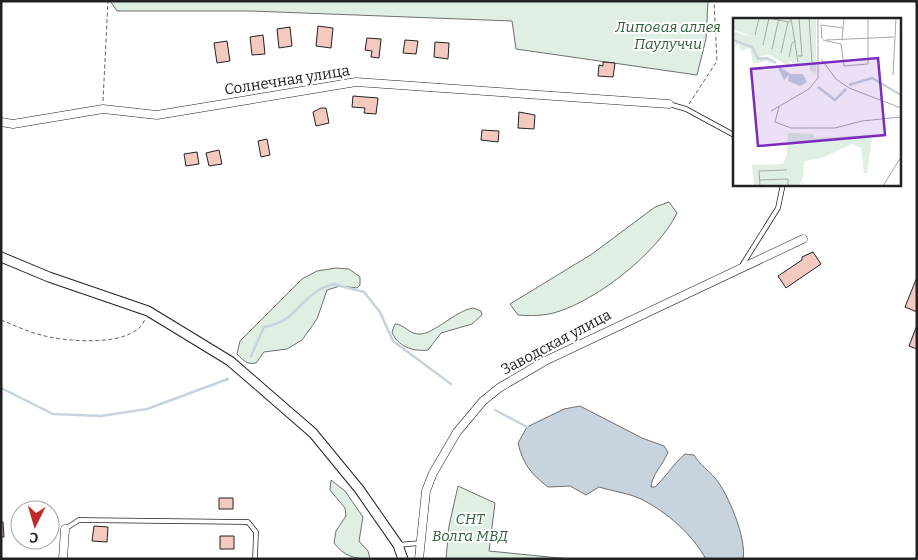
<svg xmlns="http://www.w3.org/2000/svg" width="918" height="560" font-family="Bitter,serif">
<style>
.green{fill:#e0efe3;stroke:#6f6f6f}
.water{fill:#c7d3dd;stroke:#6f6f6f}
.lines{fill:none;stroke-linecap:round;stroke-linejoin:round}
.stream{stroke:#c7d3dd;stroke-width:2.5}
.building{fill:#f3c9c0;stroke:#222}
.service-casing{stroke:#222;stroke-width:5.5}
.minor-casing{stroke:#222;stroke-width:9}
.tertiary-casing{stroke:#222;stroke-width:11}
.path{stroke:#646464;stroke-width:1;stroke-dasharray:4 2.5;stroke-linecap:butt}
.service{stroke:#fff;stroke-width:4}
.minor{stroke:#fff;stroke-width:8}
.tertiary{stroke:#fff;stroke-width:9}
.labels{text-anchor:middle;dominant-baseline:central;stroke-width:4;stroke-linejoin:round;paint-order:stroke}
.park-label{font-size:15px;font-style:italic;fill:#2f5e38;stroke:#fff}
.street-label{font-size:15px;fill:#222;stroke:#fff}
.inset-river{fill:none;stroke:#c7d3dd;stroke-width:2.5}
.inset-road{fill:none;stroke:#a7a7a7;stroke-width:1}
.view{fill:#7b2cbf;fill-opacity:0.15;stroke:#7b2cbf;stroke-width:2.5}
.inset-edge{fill:none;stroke:#222;stroke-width:2.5}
</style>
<rect width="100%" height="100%" fill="#fff"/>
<path class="green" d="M110 1H708L706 39 697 75 516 49 512 21 251 11H117Z
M669 202 677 213C658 252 599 299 557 312 544 316 531 316 518 315L510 304 592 254 655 207Z
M336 268 349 269 360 277V285L357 288 340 286 327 290 317 319 302 340 287 349 264 352 256 363C247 365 243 360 237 354L240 341 302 279 317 271Z
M473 308 481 311 482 315 472 324 441 333 428 350C413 352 397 346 392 332L395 324C404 324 410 335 420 334 434 334 455 311 473 308Z
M331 480 345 491 363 517 359 541 368 551 370 559C354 559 344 556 334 543L336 531 346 516 345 508 330 490Z
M458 486 495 503 489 551 569 559H446L449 526Z"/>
<path class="water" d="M580 406 642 438 664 446 668 452C663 465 652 474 651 487H655C666 477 673 464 685 454L694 455C700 465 708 470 715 478 728 493 747 539 743 559H706C692 534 667 512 641 499 628 493 612 491 599 487L586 495 570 486 548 487C531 474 523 464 518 443L527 427 564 409Z"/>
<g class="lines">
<path class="stream" d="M251 356 264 327C295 321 294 307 316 292 321 288 328 286 333 284L364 292 380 312 393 341 451 384
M1 388 53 414 101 416 147 409 228 379
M495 410 529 428"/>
</g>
<path class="building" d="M318 26 333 28 331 48 316 46Z
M290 27 292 46 279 48 277 29Z
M263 35 265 54 252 55 250 37Z
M367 38 381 39 379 58 371 57 372 51 365 50Z
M405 40 418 41 416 54 403 53Z
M227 41 230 61 217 63 214 43Z
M435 42 449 43 448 59 434 57Z
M603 62 615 63 613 77 598 76 599 65 603 66Z
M353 96 378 98 376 114 364 113 365 108 352 107Z
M321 108H326L329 123 316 126 313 112Z
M519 112 535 115 534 129 518 128Z
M482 130 499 131 498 142 481 140Z
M267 139 270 155 261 157 258 141Z
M219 150 222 164 209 166 206 153Z
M197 152 199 164 186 166 184 154Z
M813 252 821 264 786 288 778 276 802 260V257Z
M917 277V312L905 307Z
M917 325V349L909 346Z
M219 498H233V509H219Z
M1 522H3L4 537H1Z
M94 526 108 527 107 542 92 541Z
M220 536H234V549H220Z"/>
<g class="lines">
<defs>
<path id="service" d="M669 104 686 109 734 135
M741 267 778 208 783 184
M65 529 79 520 248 522 256 532 255 559
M398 545 420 543"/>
<path id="minor" d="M1 122 13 124 103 109 157 115 356 82 669 104
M63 559 65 529
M419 559 426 491 433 473 457 432 483 401 499 388 545 361 803 239"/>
<path id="tertiary" d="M1 257 49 277 148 311 230 361 313 433 359 489 398 545 403 559"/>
</defs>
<use href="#service" class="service-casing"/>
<use href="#minor" class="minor-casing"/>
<use href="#tertiary" class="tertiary-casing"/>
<path class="path" d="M103 101 108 1
M689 104 717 61 714 1
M1 320C14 325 28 332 41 335 66 342 135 348 145 319"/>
<use href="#service" class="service"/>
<use href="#minor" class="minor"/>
<use href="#tertiary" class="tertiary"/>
</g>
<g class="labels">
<g class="park-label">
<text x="668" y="27">Липовая аллея<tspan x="668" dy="17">Паулуччи</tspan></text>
<text x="470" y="519">СНТ<tspan x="470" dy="17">Волга МВД</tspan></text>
</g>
<g class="street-label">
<text transform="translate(287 80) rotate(-9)">Солнечная улица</text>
<text transform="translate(556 342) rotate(-28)">Заводская улица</text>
</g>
</g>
<g transform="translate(733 18)">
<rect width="168" height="168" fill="#fff"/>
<path d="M0 0H83V55L77 53V47H63L54 42 58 46 54 47 35 36 27 39 37 42 38 46 34 43 20 46 17 30 8 33 5 26 0 31 3 25 0 13 19 19 0 11ZM55 115 80 116 81 120 136 117 139 121 134 155H131L128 130 119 126 89 140 71 143 70 160 66 167H21L19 147 50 146 54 136Z" fill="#e0efe3"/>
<path d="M43 46 57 56H70L74 64 67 68 55 63 56 57 51 62Z" fill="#c7d3dd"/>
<path class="inset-river" d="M0 22 19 29 25 41 34 40 43 45M116 67 139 60 168 77M85 69 102 82 113 71"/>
<path class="inset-road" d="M36 0 55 4M58 0 65 44M76 0 79 44M22 17 26 0M89 21 88 7 110 10M90 22 108 26 111 48 135 46V0M93 22 161 19M109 22 111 0M30 27 36 0M39 31 46 0M48 35 55 4 58 2M65 38H69L66 0M56 39 59 25 63 23M88 41 103 61 116 70 168 90M160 57 163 0M46 89 42 104 58 110H102L129 103 168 99M38 93 76 71 85 60V0M26 162 55 161V168M27 168 26 153 54 152M150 168 168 139"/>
<path class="view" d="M145 40 152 117 25 128 18 51Z"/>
<rect width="168" height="168" class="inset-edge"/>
</g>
<rect width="918" height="560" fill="none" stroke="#222222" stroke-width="5"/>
<g transform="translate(35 525) rotate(185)"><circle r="24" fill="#ffffff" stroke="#a7a7a7"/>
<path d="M0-4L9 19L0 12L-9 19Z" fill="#c62828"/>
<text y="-8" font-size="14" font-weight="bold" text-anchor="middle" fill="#222222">С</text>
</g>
</svg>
